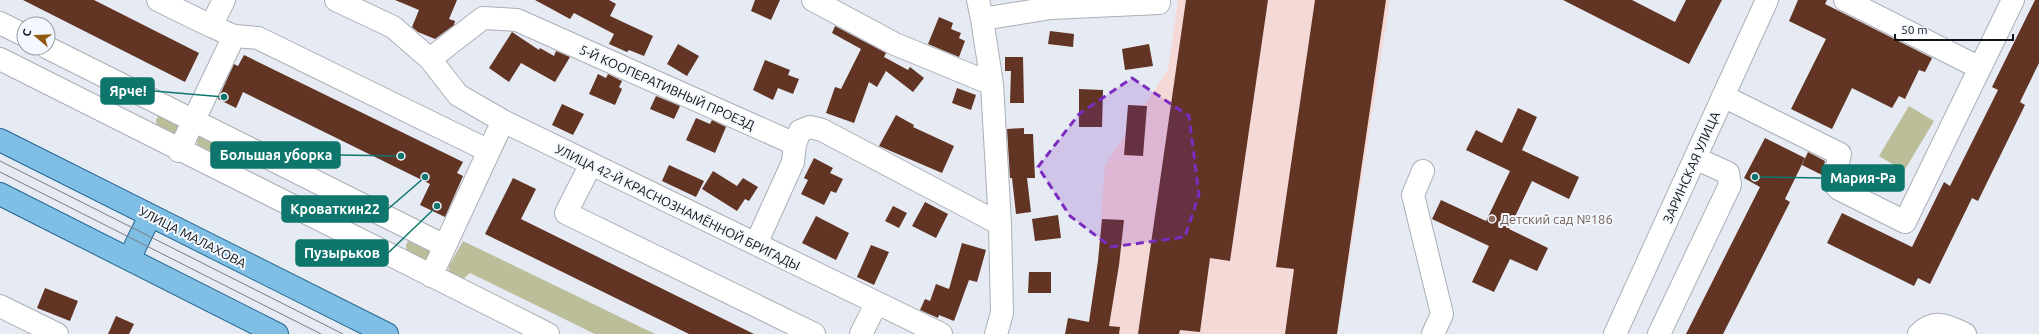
<svg xmlns="http://www.w3.org/2000/svg" width="2039" height="334" font-family="Ubuntu,sans-serif">
<style>
.industrial{fill:#f4d9d7}
.green{fill:#bbbe99}
.building{fill:#613424}
.lines{fill:none;stroke-linecap:round;stroke-linejoin:round}
.minor-casing{stroke:#aaafb7;stroke-width:24}
.major-casing{stroke:#226691;stroke-width:24}
.minor{stroke:#fff;stroke-width:22}
.major{stroke:#80bfe5;stroke-width:22}
.tram{stroke:#797d83;stroke-width:1}
.marked{fill:#7b2cbf;fill-opacity:0.2;stroke:#7b2cbf;stroke-width:3;stroke-dasharray:8 5;stroke-linejoin:round}
.education-dot{fill:#8d6e63;stroke:#f3f8fe;stroke-width:1.5}
.labels{text-anchor:middle;dominant-baseline:central;stroke-width:4;stroke-linejoin:round;paint-order:stroke}
.street-label{font-size:13px;fill:#101215;stroke:#f3f8fe}
.education-label{font-size:13px;fill:#785e54;stroke:#f3f8fe;text-anchor:start}
.leader{fill:none;stroke:#0f766e;stroke-width:1.5}
.callout-dot{fill:#0f766e;stroke:#f3f8fe;stroke-width:1.5}
.callout{fill:#0f766e;stroke:#0f766e;stroke-width:1.5}
.callout-label{font-size:14px;text-anchor:middle;font-weight:bold;fill:#fff}
</style>
<rect width="100%" height="100%" fill="#e5eaf3"/>
<path class="industrial" d="M1178 0H1390L1337 334H1087L1098 261 1105 166 1168 69Z"/>
<path class="green" d="M1909 106 1934 121 1904 171 1879 156Z
M160 112 186 128 180 137 157 127 156 120Z
M201 133 228 148 222 157 215 158 198 148 197 141Z
M410 237 437 253 424 262 407 252 406 245Z
M463 241 655 334H595L470 273 462 280 448 274 449 266Z"/>
<path class="building" d="M23 0H94L199 53 185 82Z
M395 0H457L449 19 455 21 454 25 435 39 418 32 412 27 419 10Z
M535 0H609L616 4 610 16 653 36 644 56 629 50 627 52 609 44 614 34 574 13 570 19Z
M755 0H780L771 20 751 11Z
M1186 0H1268L1230 261 1210 258 1200 332 1180 330 1179 334H1138Z
M1315 0H1386L1337 334H1285L1294 269 1276 267Z
M1563 0H1632L1675 22 1686 0H1722L1689 64Z
M1798 0H1827L1825 4 1932 58 1925 72 1919 70 1905 99 1899 96 1892 108 1852 88 1832 129 1791 109 1826 39 1789 21Z
M2035 0H2039V63L2020 102 2025 105 1978 201 1972 198 1930 284 1918 278 1914 286 1827 243 1842 213 1912 247 1944 182 1950 186 1998 90 1992 87Z
M939 17 953 23 951 29 961 33 959 38 965 41 959 57 928 44Z
M835 26 886 53 884 57 908 70 910 67 924 78 913 92 886 71 877 87 869 82 854 123 826 113 835 87 841 89 861 49 832 33Z
M1050 31 1074 34 1073 47 1048 44Z
M512 32 539 50 540 48 554 56 556 51 570 57 555 82 521 63 509 82 489 68Z
M678 44 699 56 687 76 667 64Z
M1149 44 1153 66 1125 70 1122 49Z
M244 55 463 162 457 173 463 176 445 217 420 205 430 184 243 92 236 108 218 99 234 64 238 66Z
M1005 57H1023L1024 103H1010L1011 71H1005Z
M765 60 790 70 788 75 799 79 793 94 778 88 773 100 753 90Z
M598 74 606 78 608 74 622 81 619 87 622 89 615 105 589 94Z
M957 88 976 95 971 110 952 103Z
M1079 89 1103 90 1102 127H1079Z
M656 96 680 106 674 119 650 109Z
M562 104 584 114 573 135 552 125Z
M1128 105 1147 106 1143 156 1124 155Z
M1518 108 1537 117 1522 150 1579 177 1569 199 1532 181 1509 229 1548 248 1537 271 1510 259 1494 292 1472 282 1489 246 1432 219 1441 200 1486 221 1510 171 1466 150 1476 130 1502 143Z
M896 115 914 125 913 127 954 146 942 173 879 146Z
M696 118 710 124 712 120 726 127 715 153 686 140Z
M1024 128V134H1033L1035 178H1027L1031 212 1016 214 1012 178H1010L1007 129Z
M1765 138 1805 158 1785 199 1790 202 1723 334H1686L1760 187 1744 178Z
M1808 152 1825 161 1822 175 1802 165Z
M814 158 833 168 830 173 843 179 836 193 831 191 824 205 801 194 808 180 804 178Z
M669 165 704 181 696 197 662 181Z
M713 171 737 186 743 178 758 187 749 201 745 199 737 211 702 189Z
M513 178 536 189 521 219 754 334H689L485 234Z
M925 202 948 214 936 238 912 226Z
M893 206 907 213 899 228 885 221Z
M1058 215 1061 238 1035 241 1032 219Z
M816 216 849 233 836 260 802 243Z
M1102 219 1124 220 1119 265 1109 326 1120 327 1119 334H1065L1068 318 1089 322 1098 261Z
M962 243 986 250 977 282 969 280 954 321 939 315 938 318 920 310 925 299 930 301 936 284 949 289Z
M871 245 889 252 874 285 857 277Z
M1029 272H1051V293H1028Z
M45 288 78 301 70 321 37 308Z
M116 316 134 324 129 334H108Z"/>
<g class="lines">
<defs>
<path id="minor" d="M158 0 211 26
M336 0 393 27 430 59 483 18 517 20 795 144 800 131 810 127 822 130 1000 224
M813 0 895 44 992 84
M978 0 982 19 992 84 1000 224 1002 313 996 334
M1845 0 1980 68
M982 19 1051 8 1159 3
M0 23 24 35
M234 36 258 38 489 151
M48 48 445 246
M0 59 548 334
M430 59 458 95 503 121 941 334
M1723 96 1840 154 1833 182 1839 189 1905 222 2013 0
M179 151 234 36 211 26 224 0
M591 164 566 213 814 334
M1423 171 1413 195 1442 314 1433 334
M756 244 793 162 795 144
M431 276 503 121
M0 306 57 334
M861 334 876 304
M1615 334 1767 0
M1659 334 1730 185 1728 173 1695 158
M1919 334C1935 318 1947 326 1965 334"/>
<path id="major" d="M0 140 387 334
M0 194 277 334
M129 259 150 216"/>
</defs>
<use href="#minor" class="minor-casing"/>
<use href="#major" class="major-casing"/>
<use href="#minor" class="minor"/>
<use href="#major" class="major"/>
<path class="tram" d="M0 161 343 334
M0 172 321 334"/>
</g>
<path class="marked" d="M1132 78 1189 116 1199 195 1185 237 1111 247 1070 216 1038 167 1079 114Z"/>
<circle class="education-dot" cx="1492" cy="219" r="4"/>
<g class="labels">
<g class="street-label">
<text transform="translate(667 87) rotate(24)">5-Й КООПЕРАТИВНЫЙ ПРОЕЗД</text>
<text transform="translate(1691 167) rotate(-66)">ЗАРИНСКАЯ УЛИЦА</text>
<text transform="translate(678 207) rotate(26)">УЛИЦА 42-Й КРАСНОЗНАМЁННОЙ БРИГАДЫ</text>
<text transform="translate(193 237) rotate(27)">УЛИЦА МАЛАХОВА</text>
</g>
<g class="education-label">
<text x="1500" y="219">Детский сад №186</text>
</g>
</g>
<path class="leader" d="M224 97L154 91M401 156L340 155M1755 177L1822 178M425 177L388 209M437 206L388 253"/>
<g class="callout-dot">
<circle cx="224" cy="97" r="4"/>
<circle cx="401" cy="156" r="4"/>
<circle cx="1755" cy="177" r="4"/>
<circle cx="425" cy="177" r="4"/>
<circle cx="437" cy="206" r="4"/>
</g>
<g class="callout">
<rect x="101" y="78" width="53" height="26" rx="4"/>
<rect x="211" y="142" width="129" height="26" rx="4"/>
<rect x="1822" y="165" width="82" height="26" rx="4"/>
<rect x="282" y="196" width="106" height="26" rx="4"/>
<rect x="296" y="240" width="92" height="26" rx="4"/>
</g>
<g class="callout-label">
<text x="128" y="96">Ярче!</text>
<text x="276" y="160">Большая уборка</text>
<text x="1863" y="183">Мария-Ра</text>
<text x="335" y="214">Кроваткин22</text>
<text x="342" y="258">Пузырьков</text>
</g>
<g transform="translate(36 36) rotate(289)"><circle r="19" fill="#f3f8fe" stroke="#989ca1"/>
<path d="M0-3L7 15L0 10L-7 15Z" fill="#915814"/>
<text y="-6" font-size="11" font-weight="bold" text-anchor="middle" fill="#101215">С</text>
</g>
<path d="M1895 34v6h118v-6" fill="none" stroke="#101215" stroke-width="2"/>
<text x="1901" y="34" font-size="12" fill="#101215" stroke="#f3f8fe" stroke-width="3" paint-order="stroke">50 m</text>
</svg>
